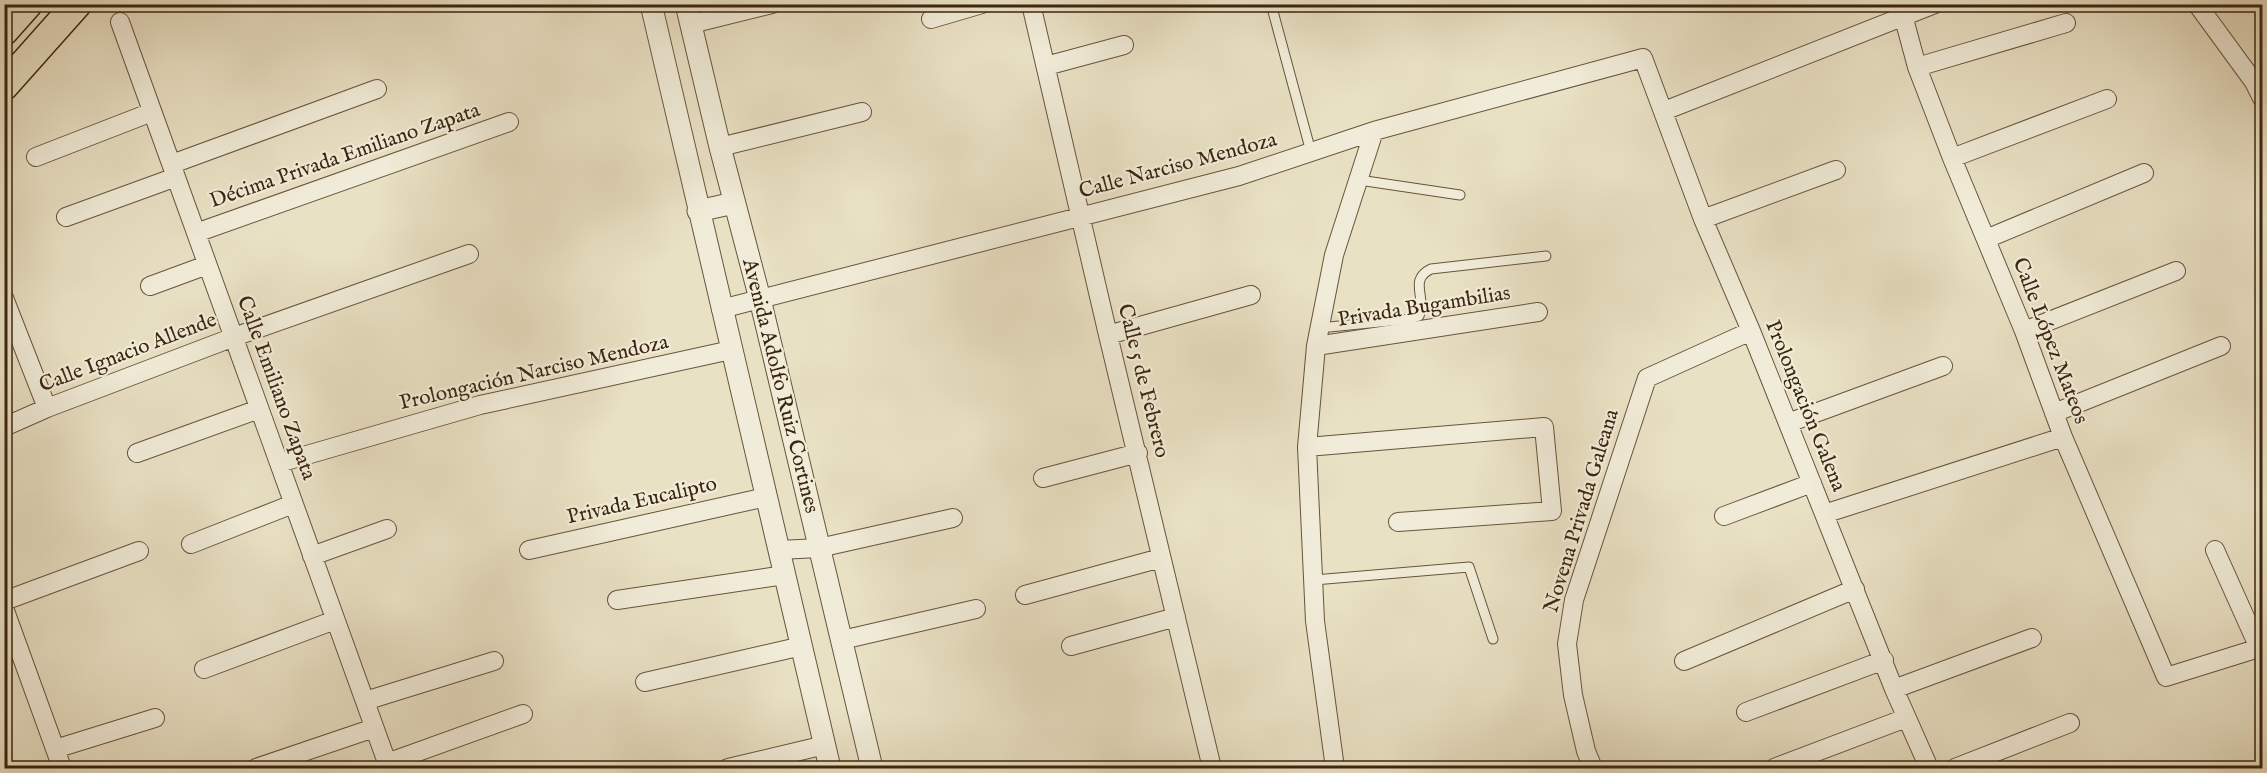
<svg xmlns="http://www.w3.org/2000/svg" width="2267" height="773" font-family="'IM FELL English',serif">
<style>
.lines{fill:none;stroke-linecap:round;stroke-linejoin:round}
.service-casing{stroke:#67543c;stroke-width:11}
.minor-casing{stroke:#67543c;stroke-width:20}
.tertiary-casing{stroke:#67543c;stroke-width:23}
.trunk-casing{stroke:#3c250f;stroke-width:31}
.service{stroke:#f1ecd9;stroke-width:9}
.minor{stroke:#f1ecd9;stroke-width:18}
.tertiary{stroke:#f1ecd9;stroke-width:21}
.trunk{stroke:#e9e1c4;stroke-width:28}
.labels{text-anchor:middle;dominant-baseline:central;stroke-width:4.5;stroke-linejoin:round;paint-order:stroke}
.street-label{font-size:21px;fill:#3c250f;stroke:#f1ecd9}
</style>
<rect width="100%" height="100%" fill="#e9e1c4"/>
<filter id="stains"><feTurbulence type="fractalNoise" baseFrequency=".00333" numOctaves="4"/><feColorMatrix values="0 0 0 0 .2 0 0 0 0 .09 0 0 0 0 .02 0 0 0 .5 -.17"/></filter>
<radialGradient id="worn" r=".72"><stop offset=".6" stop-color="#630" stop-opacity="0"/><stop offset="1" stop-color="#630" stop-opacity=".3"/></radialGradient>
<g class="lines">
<defs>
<path id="service" d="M1271 4 1311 152
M1359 180 1460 195
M1319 328 1410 319 1419 316C1427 297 1408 280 1431 269L1546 256
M1314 580 1469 567 1493 639"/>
<path id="minor" d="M1031 4 1108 335 1212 768
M1900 4 1917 67 1952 158 2024 331 2063 437 2166 677 2259 648 2262 650
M2197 4 2254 82 2262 98
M931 19 982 4
M120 22 389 768
M691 24 772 4
M1046 66 1124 45
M1917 67 2066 23
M1664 111 1935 4
M720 147 862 112
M36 157 152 112
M1952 158 2107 99
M172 164 377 89
M66 217 176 177
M1703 219 1836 170
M196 233 509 122
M1986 239 2144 173
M150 286 207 265
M4 298 47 408
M721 309 1239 176 1374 131 1643 58 1703 219 1751 331 1894 689 1929 768
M2024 331 2176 271
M1108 335 1251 295
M1316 346 1538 312
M2054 413 2221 346
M1788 423 1943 366
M4 427 47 408 234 337 469 254
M1307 447 1544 427 1552 511 1398 522
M137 453 259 409
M279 463 480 405 731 350
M1043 478 1138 453
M1824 514 2063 437
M1724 516 1812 483
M191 544 293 504
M529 550 766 497
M779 550 819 548 953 518
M2215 550 2259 648
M312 556 387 529
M1025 595 1161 558
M617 600 785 575
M4 601 139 551
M4 608 62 768
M842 640 976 609
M1071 646 1176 617
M1684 661 1855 589
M204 669 335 620
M645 682 802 646
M1894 689 2032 638
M365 701 494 661
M1746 712 1884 660
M55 749 155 718
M387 763 523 714
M256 768 374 728
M728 768 825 745
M1335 768 1315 621 1307 447 1316 346 1334 255 1374 131
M1593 768 1586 751 1573 695 1567 644 1574 600 1647 378 1751 331
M1774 768 1906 718
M1955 768 2070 723"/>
<path id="tertiary" d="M651 4 830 768
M686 4 720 147 760 299 872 768
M698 211 734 203"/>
<path id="trunk" d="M4 31 28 4
M4 86 77 4"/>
</defs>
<use href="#service" class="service-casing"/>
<use href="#minor" class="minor-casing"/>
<use href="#tertiary" class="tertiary-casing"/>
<use href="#trunk" class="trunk-casing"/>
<use href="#service" class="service"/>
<use href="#minor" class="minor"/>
<use href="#tertiary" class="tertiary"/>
<use href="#trunk" class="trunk"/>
</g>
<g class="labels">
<g class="street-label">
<text transform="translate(345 156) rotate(-19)">Décima Privada Emiliano Zapata</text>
<text transform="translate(1178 166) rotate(-15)">Calle Narciso Mendoza</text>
<text transform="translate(1424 307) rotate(-9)">Privada Bugambilias</text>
<text transform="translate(2050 341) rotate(69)">Calle López Mateos</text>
<text transform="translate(128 353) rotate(-21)">Calle Ignacio Allende</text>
<text transform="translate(534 373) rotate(-13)">Prolongación Narciso Mendoza</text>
<text transform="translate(1143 381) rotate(76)">Calle 5 de Febrero</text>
<text transform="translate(780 386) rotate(76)">Avenida Adolfo Ruiz Cortines</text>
<text transform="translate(276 388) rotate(70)">Calle Emiliano Zapata</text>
<text transform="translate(1805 406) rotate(68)">Prolongación Galena</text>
<text transform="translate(642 501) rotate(-13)">Privada Eucalipto</text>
<text transform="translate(1582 511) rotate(-73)">Novena Privada Galeana</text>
</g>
</g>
<rect width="2267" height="773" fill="none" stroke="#e9e1c4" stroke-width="24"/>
<rect x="6" y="6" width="2255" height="761" fill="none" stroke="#3c250f" stroke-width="3"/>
<rect x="12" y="12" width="2243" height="749" fill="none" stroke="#3c250f" stroke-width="1.5"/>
<rect width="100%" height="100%" filter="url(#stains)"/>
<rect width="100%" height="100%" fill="url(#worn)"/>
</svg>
